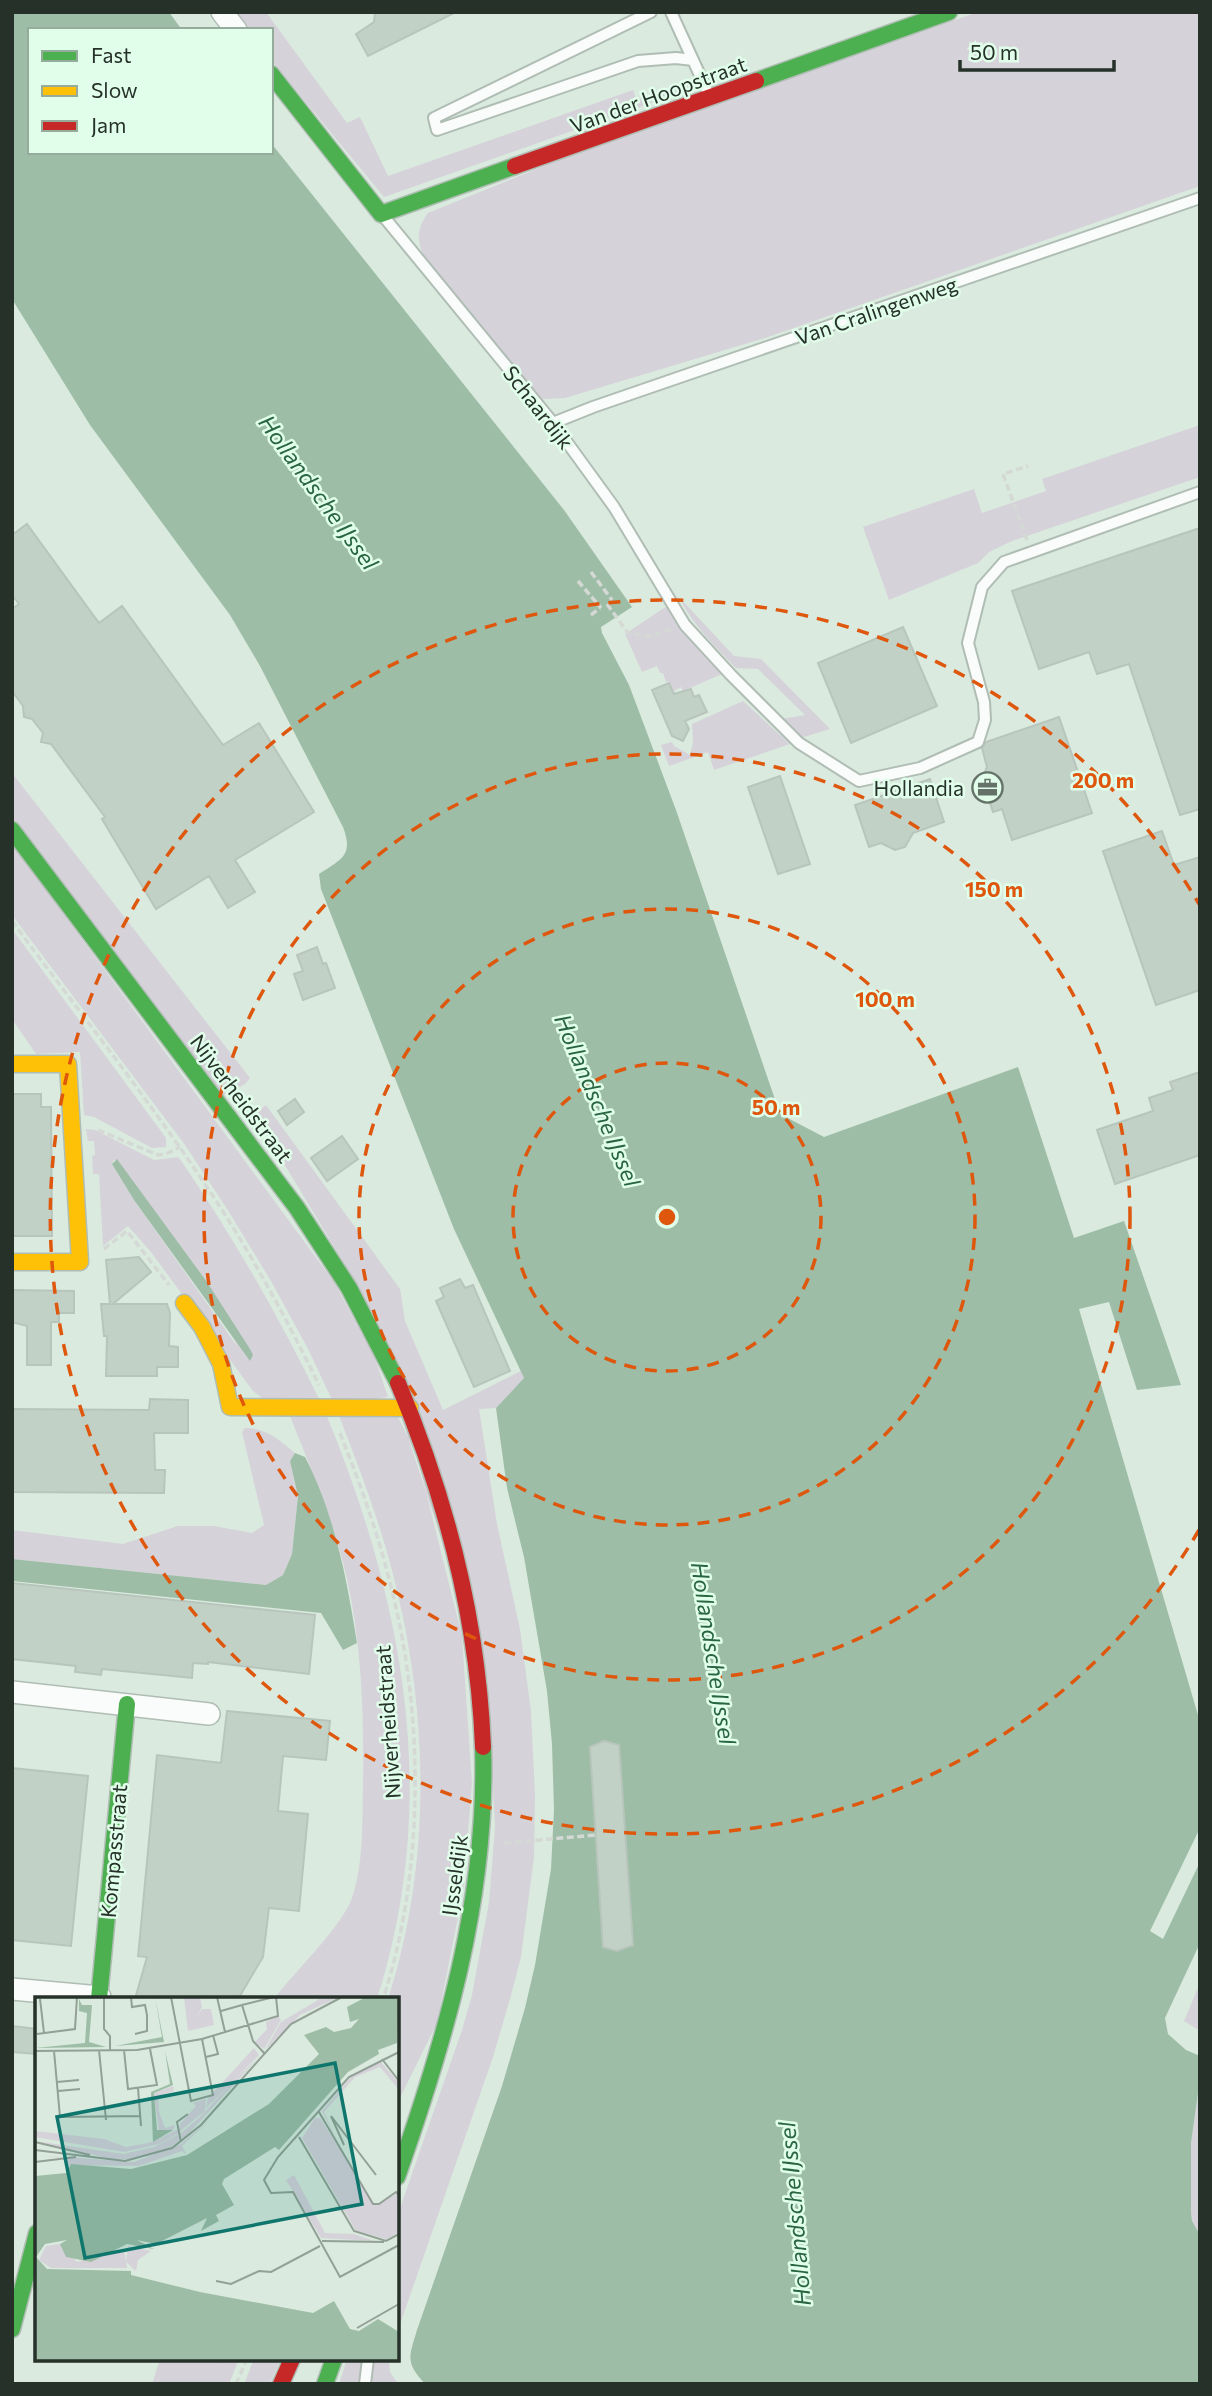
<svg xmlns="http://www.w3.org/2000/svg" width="1212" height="2396" font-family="Commissioner,sans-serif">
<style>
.green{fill:#d6d2da;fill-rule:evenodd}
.water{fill:#9ebda7}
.building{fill:#c2d1c6;stroke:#b8c5bc;stroke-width:2}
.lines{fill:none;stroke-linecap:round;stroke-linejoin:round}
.lane-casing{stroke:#b0bdb4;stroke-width:14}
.street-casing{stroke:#b0bdb4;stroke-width:24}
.fast-casing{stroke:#b0bdb4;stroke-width:19}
.slow-casing{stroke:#b0bdb4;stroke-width:19}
.jam-casing{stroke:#b0bdb4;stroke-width:19}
.path{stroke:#d5d9d6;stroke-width:3.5;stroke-dasharray:7 3.5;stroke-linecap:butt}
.lane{stroke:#f9fcfa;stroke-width:10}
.street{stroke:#f9fcfa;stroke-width:21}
.fast{stroke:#4caf50;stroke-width:16}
.slow{stroke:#ffc107;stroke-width:16}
.jam{stroke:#c62828;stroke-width:16}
.ring{fill:none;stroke:#de570d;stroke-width:3.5;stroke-dasharray:12 9}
.labels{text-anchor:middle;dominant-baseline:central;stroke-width:5;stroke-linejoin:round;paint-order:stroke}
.street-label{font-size:21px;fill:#253129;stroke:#e0fee9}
.poi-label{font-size:21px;fill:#253129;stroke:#e0fee9;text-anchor:end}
.water-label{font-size:23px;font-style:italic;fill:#2a6542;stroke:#e0fee9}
.inset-river{fill:none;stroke:#9ebda7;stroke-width:3.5}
.inset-road{fill:none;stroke:#92a096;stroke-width:2}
.view{fill:#0f766e;fill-opacity:0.15;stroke:#0f766e;stroke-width:3.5}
.inset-edge{fill:none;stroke:#253129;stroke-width:3.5}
.centre{fill:#de570d;stroke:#e0fee9;stroke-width:3.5}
.ring-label{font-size:21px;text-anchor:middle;font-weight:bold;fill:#de570d;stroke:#e0fee9;stroke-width:5;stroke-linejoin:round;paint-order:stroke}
</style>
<rect width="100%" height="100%" fill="#daeade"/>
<path class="green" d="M233 12H266L347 123 360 117 388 176 633 90 636 99 694 80 691 89 384 197 271 60V30H247Z
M978 12H1200V186L768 337 565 398 544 399 538 397 423 254C416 239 418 226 428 213L561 159Z
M1200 425V477L1012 541 989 552 978 563 889 600 863 527 974 489 982 513 1046 491 1042 479Z
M679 597 734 656 761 659 830 729 801 738 781 719 805 715 758 669 736 668C714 646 693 625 679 597Z
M667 606 680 627 722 674 683 691 681 687 674 691 669 681 666 682 663 673H660L657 666 642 672 625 634Z
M743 701 790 744 714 770 708 752 669 766 661 745 672 742 674 746 690 755 693 742 692 724Z
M12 773 250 1078 245 1084 221 1097 12 818Z
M12 844 334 1282 375 1358 388 1397 334 1404 308 1349 271 1281 227 1209 185 1145 12 915Z
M12 929 166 1138V1147L152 1148 94 1117 84 1115 80 1052 36 1054 12 1019Z
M266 1105 400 1289 405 1321 443 1410 521 1371 524 1378 496 1408 479 1409 497 1524 520 1629 531 1711 535 1794 534 1857 521 1957 510 1999 493 2057 397 2333V2217L462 2030 472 1995 489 1902 495 1828 488 1681 359 1288 254 1114Z
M86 1129 95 1130 154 1160 178 1157 182 1162C235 1240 281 1320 322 1405L265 1400 253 1391 151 1252 128 1226 103 1246 99 1174H93L92 1156 95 1155 94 1141H88ZM114 1160H117L207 1282 237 1346 134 1200 112 1164Z
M289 1413 326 1414C404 1603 441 1799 377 1999H274C295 1971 341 1928 352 1898 364 1863 362 1822 363 1786 364 1718 362 1646 347 1579 334 1521 310 1468 289 1413Z
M338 1413 397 1415 417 1456 462 1636 472 1783 463 1892 437 2023 397 2104V1999H388C430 1870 429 1725 398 1595 384 1532 361 1473 338 1413Z
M245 1428C267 1428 279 1440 295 1453L290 1461 298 1496 292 1554 283 1575 266 1585 12 1559V1530L123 1544 178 1526H214L252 1533 264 1525 242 1432Z
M1200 1983V2031L1184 2021Z
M1200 2079V2235L1192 2221 1191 2212V2143Z
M160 2359H239L229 2384H152Z
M254 2359H281L270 2384H244Z
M347 2359H389L390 2372 398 2384H339Z"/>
<path class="water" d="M12 12H169L182 30H30V152H271V143L564 510 632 607 601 627 602 633 629 685 676 810 780 1114 824 1137 1018 1067 1074 1238 1124 1221 1181 1385 1137 1390 1109 1302 1079 1309 1200 1722V1828L1150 1931 1163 1939 1200 1862V1943L1165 2018 1168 2034 1186 2050 1200 2056V2079L1191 2143V2212L1192 2221 1200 2235V2384H425C405 2362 409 2357 417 2330L502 2086 525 2008 535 1965 551 1869 554 1810 552 1744 547 1691 524 1557 507 1488 496 1408 524 1378 454 1229 321 889 319 874C341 859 354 856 343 827L260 666 230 615 90 425 12 299Z
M117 1159 207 1282 250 1349 253 1355 250 1361 134 1200 112 1164Z
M295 1453 305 1457C335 1515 347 1580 357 1643L343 1650 321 1613 12 1581V1559L266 1585 283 1575 292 1554 298 1496 290 1461Z"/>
<path class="building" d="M375 12H456L368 56 356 34 374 22Z
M27 524 99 623 122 606 223 745 259 723 314 812 235 860 255 892 228 908 209 876 156 909 102 819 105 817 51 744 41 742 43 733 32 719 24 717 23 706 12 691V609L19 604 12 595V535Z
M1200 528V809L1180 815 1129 664 1097 674 1089 652 1039 669 1012 591Z
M903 627 937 706 851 743 818 663Z
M669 683 674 694 691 689 694 697 699 695 707 712 685 721 689 729 683 741 672 736 652 690Z
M1059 717 1092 813 1012 840 1002 809 993 812 982 779 987 767 982 748 986 742Z
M780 776 810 864 778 874 748 787Z
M930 779 944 822 913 833 905 847 895 850 881 843 869 847 855 805Z
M1162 831 1174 865 1200 857V990L1156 1005 1103 851Z
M317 947 323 964 326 963 335 988 303 1000 294 974 303 971 297 955Z
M1200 1072V1155L1115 1184 1097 1130 1153 1111 1149 1098 1173 1090 1170 1082Z
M12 1094H41V1107H51L52 1236H12Z
M295 1099 304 1112 287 1125 278 1111Z
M342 1136 358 1159 327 1181 311 1158Z
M139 1257 151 1272 113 1304H167L170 1313 169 1346 178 1347V1367H157V1376H106L107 1336H104L101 1304H110L106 1260Z
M460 1279 465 1288 473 1285 510 1371 474 1387 436 1301 444 1297 440 1288Z
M12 1290 74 1291V1313H59V1322H51V1365H27V1326L12 1322Z
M150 1399 188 1400V1433H154L155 1470H165L164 1493 12 1492V1409L149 1410Z
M12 1583 315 1615 309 1674 208 1662V1664L193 1663 192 1678 102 1669 101 1675 75 1672 76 1666 12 1659Z
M227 1711 330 1721 326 1760 283 1756 278 1811 308 1814 299 1911 269 1908 263 1957 238 1999H135L147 1957 138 1956 139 1947 157 1755 221 1763Z
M604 1741 619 1745 633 1945 617 1951 603 1947 590 1747Z
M12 1768 88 1776 71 1946 12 1940Z
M12 2026 37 2029V2054L12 2052Z"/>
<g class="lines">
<defs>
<path id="lane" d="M651 12 434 118 437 130 638 61 676 58 693 60
M671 12 709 95
M384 217 553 423 614 507 685 625 731 675 799 743 859 781 920 768 978 742 985 720 984 702 968 643 982 587 1004 562 1200 492
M553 423 593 407 1200 198
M365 2384 368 2359"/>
<path id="street" d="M222 12 236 30
M12 1692 209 1714
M12 1989 100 1997"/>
<path id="fast" d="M271 74 381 214 515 166
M756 81 949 12
M12 830 297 1208 349 1288 398 1383
M99 1999 127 1704
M397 2177C446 2038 488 1896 483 1747
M12 2329 37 2233
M325 2384 334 2359"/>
<path id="slow" d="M12 1064H68L80 1262H12
M184 1303 202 1327 221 1364 230 1407 410 1408"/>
<path id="jam" d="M515 166 756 81
M398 1383C447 1500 478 1620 483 1747
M281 2384 292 2359"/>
</defs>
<use href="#lane" class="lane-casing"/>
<use href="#street" class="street-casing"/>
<use href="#fast" class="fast-casing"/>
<use href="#slow" class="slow-casing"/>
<use href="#jam" class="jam-casing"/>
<path class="path" d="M1027 540 1003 474 1028 466
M591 572 612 600
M578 581 601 608
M607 604 628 633 649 636 672 629
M591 615 600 608
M12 921C83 1017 159 1112 224 1213 259 1268 290 1326 319 1385
M98 1130 158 1155 166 1154 180 1147
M104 1249 127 1231 169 1285
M340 1433C361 1486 380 1539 393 1595 424 1721 424 1874 383 1999
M504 1843 596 1835
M236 2384 247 2359"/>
<use href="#lane" class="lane"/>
<use href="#street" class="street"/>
<use href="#fast" class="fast"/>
<use href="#slow" class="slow"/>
<use href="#jam" class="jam"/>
</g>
<g class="ring">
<circle cx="667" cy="1217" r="154"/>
<circle cx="667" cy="1217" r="308"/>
<circle cx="667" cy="1217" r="463"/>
<path d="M1199 1530A617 617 0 1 1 1199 904"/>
</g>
<defs>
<symbol id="office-ring" viewBox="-11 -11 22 22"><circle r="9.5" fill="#e0fee9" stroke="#647268" stroke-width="1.5"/><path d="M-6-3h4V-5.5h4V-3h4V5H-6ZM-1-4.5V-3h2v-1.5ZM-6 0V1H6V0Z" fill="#647268"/></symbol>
</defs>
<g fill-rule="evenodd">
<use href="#office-ring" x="970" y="770" width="35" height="35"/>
</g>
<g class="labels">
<g class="street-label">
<text transform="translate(658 94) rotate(-20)">Van der Hoopstraat</text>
<text transform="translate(876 310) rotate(-19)">Van Cralingenweg</text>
<text transform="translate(539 407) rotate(52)">Schaardijk</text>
<text transform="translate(242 1098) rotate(53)">Nijverheidstraat</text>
<text transform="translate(387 1722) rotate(-94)">Nijverheidstraat</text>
<text transform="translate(113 1851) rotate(-85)">Kompasstraat</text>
<text transform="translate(454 1875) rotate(-82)">IJsseldijk</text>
</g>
<g class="poi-label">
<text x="964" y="787">Hollandia</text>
</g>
<g class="water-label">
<text transform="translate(319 492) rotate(54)">Hollandsche IJssel</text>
<text transform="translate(598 1100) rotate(67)">Hollandsche IJssel</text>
<text transform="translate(714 1653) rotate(81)">Hollandsche IJssel</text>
<text transform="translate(794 2214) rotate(-95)">Hollandsche IJssel</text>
</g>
</g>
<g transform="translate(35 1997)">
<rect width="364" height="364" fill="#daeade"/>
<path d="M149 0H165L167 10 161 21 167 12H176L179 28 153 34ZM288 0H304L265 18 230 53 246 25ZM243 19 246 23 229 52 220 45 232 32 231 25ZM219 51 224 58 196 86 225 59 148 143 145 137 165 120 193 90 171 111 173 101ZM345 64 364 86V93L345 70 320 80 289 115 304 148 287 114 317 79ZM138 89 139 94 123 99 124 115 130 131 140 128 138 133 124 135 119 96ZM171 102 170 114 144 135 145 127 161 109 158 106ZM177 121 147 149 152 158 147 154 104 169 32 168 30 161 0 158 99 165 146 147ZM280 121H285L340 208 361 197 364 200V235L351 242 321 234 267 141ZM143 132 144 136 124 147 89 155 0 140V134L69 142 91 150 118 145ZM144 137 145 143 136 150 98 162H76L0 144 88 157 119 150ZM259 178 290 236 319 237 339 244 286 241 251 183ZM25 247 42 265 89 252 92 271H16L4 263 11 249ZM93 249 116 254 103 263 101 274 91 265Z" fill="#d6d2da"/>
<path d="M120 0 129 45 80 49 127 40ZM331 0H364L362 46 343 53 344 57 313 75 244 153 240 150 189 182 187 187 199 208 181 218 184 224 166 234 172 221 121 247 102 243 119 252 92 247 56 265 31 260 25 247 32 243 10 247 1 260 12 272 96 274V278L165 295 278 316 299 304 315 332 324 334 343 322 364 335V364H0V179L31 176 36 167 96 172 152 158 234 107 284 57 269 38 291 30 299 35 316 31 324 22 315 25 312 10ZM44 2 47 8H57L54 45 71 50 0 51 50 46 52 16 44 14ZM130 54 138 88 119 96 122 133H138L118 145 116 95 135 87Z" fill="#9ebda7"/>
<path class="inset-river" d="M0 309 123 325 295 364M0 333 189 364"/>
<path class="inset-road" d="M69 0V32L75 39V53M96 0 97 10 110 8 112 18V34L100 37M136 0 156 104 178 98 167 42M182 0 190 35M5 2 9 36M207 8 239 0M186 14 207 8 218 44 230 57M2 37 40 32 42 0M64 53 71 123M89 53 93 92 122 88 115 52M0 54 102 53 167 42 243 19 241 0M19 54 25 120 106 119M364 55 314 80 243 160 229 183 236 196 258 195 305 280 364 248M171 60 183 57 178 38M347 62 364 84M22 85 44 83M103 91 106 129M23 94 45 92M284 115 338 207H344L361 195 364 198M264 140 319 234 351 244 364 237M0 145 55 158M146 145 142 125 153 117M309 148 296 119 341 178M0 153 90 164 137 151 166 128 256 27 307 0M0 165 41 160M287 244 349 245M181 284 196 287 224 274 236 275 285 249M322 331 364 307"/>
<path class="view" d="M300 66 327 207 50 261 22 120Z"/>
<rect width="364" height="364" class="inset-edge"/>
</g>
<circle cx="667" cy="1217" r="10" class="centre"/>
<g class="ring-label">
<text x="1103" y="788">200 m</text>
<text x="994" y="897">150 m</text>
<text x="885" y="1007">100 m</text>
<text x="776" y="1115">50 m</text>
</g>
<rect width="1212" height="2396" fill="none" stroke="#253129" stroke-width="28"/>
<rect x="28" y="28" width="245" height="126" fill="#e0fee9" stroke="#95ac9c" stroke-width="2"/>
<rect x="42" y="51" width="35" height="10" fill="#4caf50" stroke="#95ac9c" stroke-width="2"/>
<text x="91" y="63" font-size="21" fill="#253129">Fast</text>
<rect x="42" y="86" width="35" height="10" fill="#ffc107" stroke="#95ac9c" stroke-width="2"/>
<text x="91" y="98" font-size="21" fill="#253129">Slow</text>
<rect x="42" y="121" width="35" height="10" fill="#c62828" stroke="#95ac9c" stroke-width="2"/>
<text x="91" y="133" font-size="21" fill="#253129">Jam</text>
<path d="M960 60v10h154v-10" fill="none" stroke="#253129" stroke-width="3.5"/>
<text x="970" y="60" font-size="21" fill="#253129" stroke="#e0fee9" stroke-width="5" paint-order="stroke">50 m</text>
</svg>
